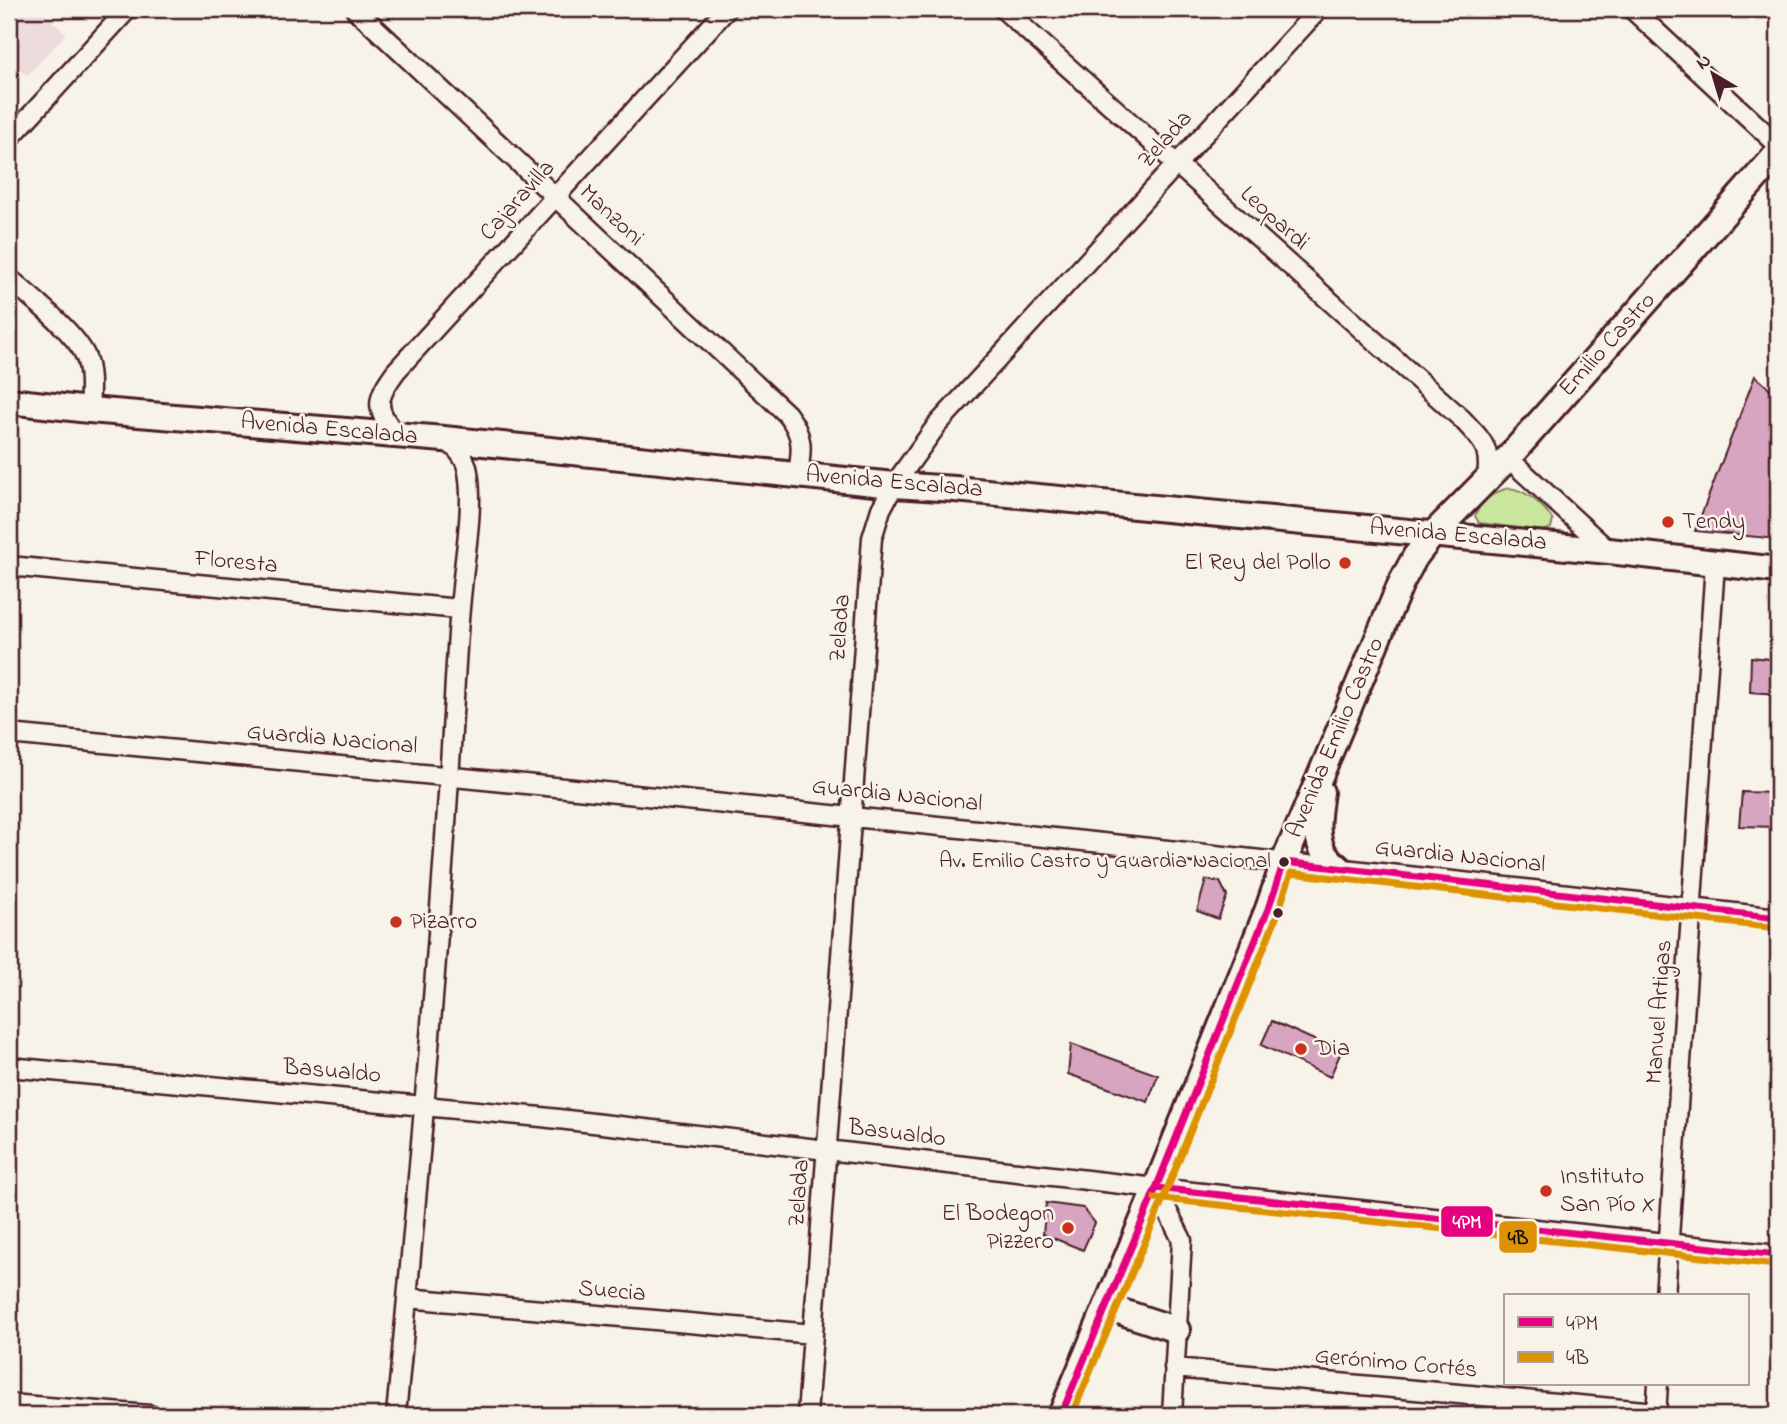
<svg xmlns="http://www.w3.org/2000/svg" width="1787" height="1424" font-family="'Indie Flower',sans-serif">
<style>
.built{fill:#eedcdc}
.green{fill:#cae69d;stroke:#8a8264;stroke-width:2}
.building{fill:#d8a5c1;stroke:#4a1f2b;stroke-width:2}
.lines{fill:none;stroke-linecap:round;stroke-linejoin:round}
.street-casing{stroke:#4a1f2b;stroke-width:23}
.secondary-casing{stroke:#4a1f2b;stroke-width:30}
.street{stroke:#f7f3e8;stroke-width:18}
.secondary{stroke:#f7f3e8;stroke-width:24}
.bus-1-casing{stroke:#f7f3e8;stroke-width:12}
.bus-2-casing{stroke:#f7f3e8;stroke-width:12}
.bus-1{stroke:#e5007d;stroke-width:7}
.bus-2{stroke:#dd9206;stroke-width:7}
.poi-dot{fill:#c8321e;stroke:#f7f3e8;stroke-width:2.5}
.bus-dot{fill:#4a1f2b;stroke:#f7f3e8;stroke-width:2.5}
.labels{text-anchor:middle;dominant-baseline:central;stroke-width:5;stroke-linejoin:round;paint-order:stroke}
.bus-label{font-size:22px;fill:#4a1f2b;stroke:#f7f3e8;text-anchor:end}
.street-label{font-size:24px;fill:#4a1f2b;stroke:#f7f3e8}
.poi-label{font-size:24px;fill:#4a1f2b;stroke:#f7f3e8;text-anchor:start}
.line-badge{stroke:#f7f3e8;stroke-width:2.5}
.badge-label{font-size:19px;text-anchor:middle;font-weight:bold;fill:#fff}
.pale-badge-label{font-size:19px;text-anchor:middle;font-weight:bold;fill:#111}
</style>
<rect width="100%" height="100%" fill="#f7f3e8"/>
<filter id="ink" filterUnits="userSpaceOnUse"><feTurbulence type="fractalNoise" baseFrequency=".0143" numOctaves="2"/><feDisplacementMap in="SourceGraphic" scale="14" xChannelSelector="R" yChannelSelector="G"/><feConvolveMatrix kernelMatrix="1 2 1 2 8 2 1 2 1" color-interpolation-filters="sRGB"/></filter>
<g filter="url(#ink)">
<path class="built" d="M9 9H39L66 34 27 76 9 59Z"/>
<path class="green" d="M1509 488C1527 490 1543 505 1553 520L1551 528 1543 531 1479 523 1475 516C1481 501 1493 492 1509 488Z"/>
<path class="building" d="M1755 376 1778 396V539L1695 531Z
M1751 657 1778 660V694L1750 692Z
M1742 792 1778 793V827L1739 826Z
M1206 880 1220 882 1227 896 1218 919 1197 911Z
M1272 1021 1341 1052 1330 1077 1261 1045Z
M1071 1044 1158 1075 1148 1102 1068 1074Z
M1046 1203 1083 1208 1095 1223 1083 1250 1043 1234Z"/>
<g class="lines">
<defs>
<path id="street" d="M355 9 787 414C804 436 802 449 798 474
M1003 9 1462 419C1483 442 1491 446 1487 479
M1632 9 1778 145
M9 139 128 9
M9 278C30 297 73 330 85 355 92 372 90 392 89 410
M398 436C374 410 375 399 396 371L727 9
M1508 458 1609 551
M9 566 459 609
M9 734C599 790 1189 849 1778 918
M9 1067 541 1117 1156 1188 1778 1255
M1156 1188 1182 1240 1172 1415
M1665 1296 1715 564
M407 1298 813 1334
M1174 1368 1656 1412
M9 1404 150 1415
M396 1415C419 1177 440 938 454 698 456 661 458 624 462 588 465 553 474 506 468 472 466 457 456 447 444 439
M807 1415 872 538 881 509 894 485 937 425 1319 9
M1656 1415 1658 1384"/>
<path id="secondary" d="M9 401 89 410 444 439 894 485 955 489 1609 551 1778 570
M1321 792C1318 813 1313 838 1326 856 1329 860 1335 864 1339 868
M1107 1307 1177 1330
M1061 1415 1156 1188 1268 909 1284 862 1401 583 1415 557 1433 534 1508 458 1778 153"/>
</defs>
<use href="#street" class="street-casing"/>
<use href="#secondary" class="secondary-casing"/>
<use href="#street" class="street"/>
<use href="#secondary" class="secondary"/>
<defs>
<path id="bus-1" d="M1156 1188 1778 1255
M1061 1415 1156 1188 1268 909 1284 862 1778 918"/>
<path id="bus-2" d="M1155 1198 1777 1265
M1072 1415 1166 1192 1278 913 1291 873 1777 928"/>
</defs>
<use href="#bus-1" class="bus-1-casing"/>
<use href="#bus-2" class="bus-2-casing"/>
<use href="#bus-1" class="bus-1"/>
<use href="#bus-2" class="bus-2"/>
</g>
</g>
<g class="poi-dot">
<circle cx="1668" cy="522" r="7"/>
<circle cx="1345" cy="563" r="7"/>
<circle cx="396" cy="922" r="7"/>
<circle cx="1301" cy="1049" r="7"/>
<circle cx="1546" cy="1191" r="7"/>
<circle cx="1068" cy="1228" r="7"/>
</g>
<g class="bus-dot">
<circle cx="1284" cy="862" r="6"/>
<circle cx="1278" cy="913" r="6"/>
</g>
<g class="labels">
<g class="bus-label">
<text x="1271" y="862">Av. Emilio Castro y Guardia Nacional</text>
</g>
<g class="street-label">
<text transform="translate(1166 140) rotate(-48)">Zelada</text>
<text transform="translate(518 201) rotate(-48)">Cajaravilla</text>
<text transform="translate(611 216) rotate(43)">Manzoni</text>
<text transform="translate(1274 219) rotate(42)">Leopardi</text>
<text transform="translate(1608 345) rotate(-48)">Emilio Castro</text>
<text transform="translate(329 430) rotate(5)">Avenida Escalada</text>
<text transform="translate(894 483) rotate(5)">Avenida Escalada</text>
<text transform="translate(1458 536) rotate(5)">Avenida Escalada</text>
<text transform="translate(236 563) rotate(5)">Floresta</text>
<text transform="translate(841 628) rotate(-86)">Zelada</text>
<text transform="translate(1336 738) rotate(-67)">Avenida Emilio Castro</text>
<text transform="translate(332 740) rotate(5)">Guardia Nacional</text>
<text transform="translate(897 796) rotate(6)">Guardia Nacional</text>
<text transform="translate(1460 857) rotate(6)">Guardia Nacional</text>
<text transform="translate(1660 1012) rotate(-86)">Manuel Artigas</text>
<text transform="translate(332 1072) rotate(5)">Basualdo</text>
<text transform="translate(897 1134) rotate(7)">Basualdo</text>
<text transform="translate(800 1193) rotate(-86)">Zelada</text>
<text transform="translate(612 1292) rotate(5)">Suecia</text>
<text transform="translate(1396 1364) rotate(5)">Gerónimo Cortés</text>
</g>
<g class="poi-label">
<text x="1682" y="522">Tendy</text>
<text x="1331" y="563" text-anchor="end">El Rey del Pollo</text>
<text x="410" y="922">Pizarro</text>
<text x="1315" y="1049">Dia</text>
<text x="1560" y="1177">Instituto<tspan x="1560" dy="28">San Pío X</tspan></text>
<text x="1054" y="1214" text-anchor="end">El Bodegon<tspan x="1054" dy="28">Pizzero</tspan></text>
</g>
</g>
<g class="line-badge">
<rect x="1440" y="1205" width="54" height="33" rx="7" fill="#e5007d"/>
<rect x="1498" y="1220" width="40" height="34" rx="7" fill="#dd9206"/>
</g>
<g class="badge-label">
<text x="1467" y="1228">4PM</text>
</g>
<g class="pale-badge-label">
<text x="1518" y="1244">4B</text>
</g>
<rect width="1787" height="1424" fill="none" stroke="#f7f3e8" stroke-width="35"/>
<rect x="18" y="18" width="1752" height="1389" fill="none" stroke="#4a1f2b" stroke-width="2.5" filter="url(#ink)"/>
<rect x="1504" y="1294" width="245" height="91" fill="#f7f3e8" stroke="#b29e9c" stroke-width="2"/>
<rect x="1518" y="1317" width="35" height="10" fill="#e5007d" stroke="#b29e9c" stroke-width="2"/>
<text x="1566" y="1330" font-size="21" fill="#4a1f2b">4PM</text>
<rect x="1518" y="1352" width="35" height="10" fill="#dd9206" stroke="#b29e9c" stroke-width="2"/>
<text x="1566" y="1364" font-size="21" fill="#4a1f2b">4B</text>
<g transform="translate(1713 74) rotate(322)" stroke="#f7f3e8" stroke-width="5" paint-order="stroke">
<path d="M0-5L12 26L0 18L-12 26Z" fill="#4a1f2b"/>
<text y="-10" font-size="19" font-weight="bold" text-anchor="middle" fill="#4a1f2b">N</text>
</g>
</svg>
